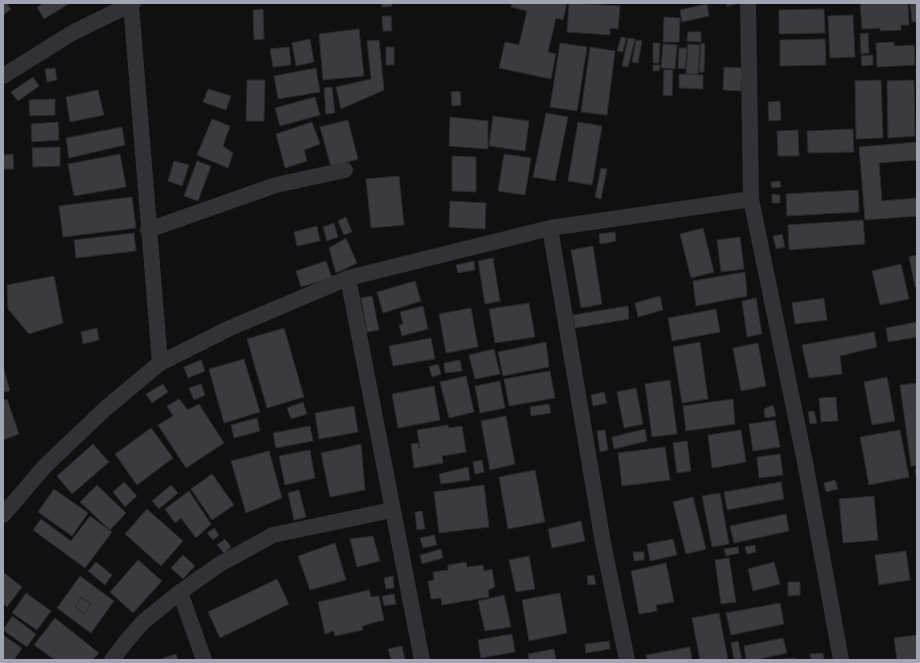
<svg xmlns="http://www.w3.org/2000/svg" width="920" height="663" font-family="'Space Grotesk',sans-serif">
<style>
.building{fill:#3a3a3f;stroke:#2a2a2d;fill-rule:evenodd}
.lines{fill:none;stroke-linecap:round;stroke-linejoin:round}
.street{stroke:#313136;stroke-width:16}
</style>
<rect width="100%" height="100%" fill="#101011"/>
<path class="building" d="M3 3H6L11 9 3 15Z
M45 3H70L44 19 37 7Z
M382 3H392V6L382 7Z
M512 3H567L563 20 556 18 548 52 556 54 551 79 499 68 505 42 519 45 527 11 511 7Z
M569 3 620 6 618 29 610 28V35L567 32Z
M726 3H736V4L727 6Z
M860 3H908L909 25H901V30L880 31V28L862 29Z
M910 3H916L917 21 912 22Z
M707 4 709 16 682 22 680 10Z
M263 9 264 39 254 40 253 10Z
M824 9 825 33 779 34V10Z
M853 15 855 57 830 58 828 16Z
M382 16H391L392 31H383Z
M664 17 680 18 679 42H663Z
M359 29 364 76 323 80 319 34Z
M688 32H701V42L687 41Z
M868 33 869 53 861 54 860 34Z
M621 37 626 38 623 52 617 51Z
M628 38 635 39 628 67 622 66Z
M310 39 314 62 296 66 292 43Z
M825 39 826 65 780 66V40Z
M379 40 384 90 341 109 336 87 371 79 367 41Z
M636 40 642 41 638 63 632 62Z
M894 42V46L914 45 915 65 877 67 876 43Z
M560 43 587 47 577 111 550 107Z
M653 43H660L659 63H653Z
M701 43 705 44 704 72H699Z
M663 44 677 45 675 69 661 68Z
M688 44 700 45 698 74H686Z
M289 47 291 65 273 67 270 49Z
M386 47H394V65H386Z
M590 47 615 51 607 115 581 112Z
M679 48H687L685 69 678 68Z
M873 55V65L862 66 861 56Z
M653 65H660L659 71H653Z
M724 67 742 68 741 91 723 90Z
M55 68 57 80 47 82 45 69Z
M316 68 320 92 278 99 274 76Z
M664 70H673L672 96 663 95Z
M679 74 703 75V89L679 88Z
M33 77 39 86 18 101 11 92Z
M247 80H265L264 121H246Z
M881 80 883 138 856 139 855 81Z
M914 80 915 136 888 138 887 81Z
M332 87 335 113 326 114 324 88Z
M208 89 231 96 226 110 203 102Z
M98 90 104 115 70 122 66 97Z
M460 91 461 105 452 106 451 92Z
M315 97 320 115 280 126 275 108Z
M55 99V115L30 116 29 100Z
M780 101 781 120 769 121 768 102Z
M546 113 568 117 555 181 533 177Z
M493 116 529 121 525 151 489 146Z
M450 117 488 121V149L449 146Z
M212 119 230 126 223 146 233 153 228 168 197 155Z
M348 120 358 159 331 167 320 127Z
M58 122 59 140 32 142 31 124Z
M312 122 320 144 304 150 307 161 285 168 276 134Z
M578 122 602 126 592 185 568 181Z
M122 127 125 145 69 158 66 138Z
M853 129 854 152 808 153 807 131Z
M798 130 799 156H778L777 131Z
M917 142V160L879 163 882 201 917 198V216L865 220 859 147Z
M60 147V166L33 167 32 148Z
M13 154 14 169H3V155Z
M120 154 126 187 74 196 68 164Z
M504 154 531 158 525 195 498 191Z
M452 156 476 157V192L452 191Z
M174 161 189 165 182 186 168 181Z
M197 161 211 166 198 201 184 196Z
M601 168 607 169 601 199 595 197Z
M399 176 404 225 371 228 366 179Z
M780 181 781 187 772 188 771 182Z
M858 190 859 212 787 216 786 194Z
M772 194 780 195V203H772Z
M132 197 136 228 63 237 59 206Z
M450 201 486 203 485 229 449 227Z
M346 217 352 232 344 235 338 221Z
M863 220 865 244 789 250 788 225Z
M334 223 338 237 327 241 323 227Z
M317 226 320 241 297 246 294 232Z
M703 228 714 272 691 278 680 234Z
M615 232 616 241 600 244 599 234Z
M134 233 136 251 76 258 74 240Z
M782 234 785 247 776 249 773 236Z
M740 237 744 269 721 272 717 240Z
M346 238 357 263 336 273 329 248Z
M593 246 602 304 581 308 571 250Z
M917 255V286L915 287 909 257Z
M493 258 500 301 485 304 478 261Z
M326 261 332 278 301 287 296 271Z
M474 261 475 270 458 273 456 265Z
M901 264 909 299 880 305 872 271Z
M745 272 747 296 696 306 693 281Z
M54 276 63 323 29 334 8 309 7 285Z
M415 281 421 301 383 313 377 292Z
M372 296 379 330 367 332 361 298Z
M660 296 663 310 638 317 635 303Z
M756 298 762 334 747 337 742 301Z
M824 298 827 320 795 324 792 303Z
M529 303 535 337 495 343 489 309Z
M423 306 428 329 402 336 399 325 403 324 400 312Z
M628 306 629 319 575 328 573 315Z
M471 308 478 347 446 353 439 314Z
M716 309 720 332 672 341 668 318Z
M917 322V337L888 342 886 328Z
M97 328 99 340 83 344 81 332Z
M284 328 304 397 267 408 247 339Z
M874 332 877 347 840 356 842 374 809 378 802 345Z
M431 338 435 359 393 366 389 346Z
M546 342 549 367 503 376 498 352Z
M700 342 708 399 682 403 673 347Z
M758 343 766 386 741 391 733 348Z
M494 349 500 374 475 379 469 355Z
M244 359 260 412 224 423 209 369Z
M201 360 205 371 188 378 184 367Z
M460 360 462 371 445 373 444 363Z
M438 364 441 374 432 377 429 367Z
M3 366 10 391 3 392Z
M550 371 555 398 509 406 504 379Z
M466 376 474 412 449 418 440 382Z
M887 377 895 421 872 425 864 382Z
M670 380 677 434 652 437 645 384Z
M500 381 505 408 480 413 475 386Z
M917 383V466H911L900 385Z
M163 384 168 392 152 403 146 394Z
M201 384 205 395 194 400 189 388Z
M434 386 440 420 398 428 392 394Z
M636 388 643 424 624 428 617 392Z
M604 392 607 403 593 406 591 395Z
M836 397 838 421 821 422 819 398Z
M7 399 19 434 3 440V400Z
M179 399 188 410 199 404 224 443 186 468 158 425 173 416 167 406Z
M733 399 735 424 686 431 683 406Z
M303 402 307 414 291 419 287 408Z
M549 404 551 413 531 416 530 407Z
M773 405 776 416 765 418 764 409Z
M354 406 358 432 319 439 315 413Z
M814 411 817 423 810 424 808 412Z
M506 416 515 464 490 470 481 421Z
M257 418 260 431 234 438 231 425Z
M775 420 780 447 753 451 749 424Z
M448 425 449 428 462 426 466 452 442 456 443 463 414 468 411 444 418 443 419 449 420 448 417 430Z
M310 426 313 441 276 448 273 433Z
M151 428 173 458 137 485 115 454Z
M645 429 647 441 614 449 612 437Z
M605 430 608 450 600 452 597 431Z
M741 430 746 462 712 468 708 435Z
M900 430 909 477 869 485 860 437Z
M687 441 691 471 677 473 673 443Z
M93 444 109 462 72 494 57 476Z
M361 444 365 490 330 497 321 453Z
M665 447 670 480 622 486 618 453Z
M310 450 315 478 285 485 279 456Z
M269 451 282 498 246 513 231 461Z
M780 454 783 475 759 478 757 457Z
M482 460 484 472 475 474 473 462Z
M468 467 470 480 441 484 439 474Z
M915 469H917V482Z
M535 470 545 522 508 529 499 477Z
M212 474 234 505 212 520 191 489Z
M835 480 838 489 826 492 824 483Z
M124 482 137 496 125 507 113 492Z
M781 482 784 499 727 510 724 492Z
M97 485 126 513 110 530 80 502Z
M171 485 178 493 159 509 152 501Z
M484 485 489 527 439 533 434 492Z
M54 489 88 513 72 536 38 512Z
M299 490 306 517 294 520 288 493Z
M189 491 211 524 196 538 181 518 175 523 165 509Z
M720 493 729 544 712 547 702 496Z
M874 496 878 540 843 543 839 499Z
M693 497 706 549 686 554 673 502Z
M147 509 183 541 161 566 125 534Z
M422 511 425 529 417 530 415 512Z
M786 514 789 531 734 543 730 526Z
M90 516 112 532 85 568 33 530 41 519 71 541Z
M581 521 585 541 552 548 548 529Z
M214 528 219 535 213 540 207 533Z
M434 535 437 545 423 548 420 538Z
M373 536 380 561 357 567 350 539Z
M225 539 231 547 224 553 217 545Z
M673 539 677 555 650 561 647 544Z
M335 543 346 580 310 590 298 556Z
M755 545 756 552 747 554 745 547Z
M738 547 739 553 726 556 724 549Z
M441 549 443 558 422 564 420 555Z
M906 551 910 580 879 585 875 555Z
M633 552H644V560L634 561Z
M183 555 195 566 183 579 171 568Z
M529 556 535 589 516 592 509 560Z
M729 558 736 602 721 604 715 560Z
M138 560 162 581 133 613 110 592Z
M96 562 112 575 105 585 88 571Z
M466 562 467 567 483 565 484 571 492 569 495 587 488 590 489 597 442 605 441 598 431 599 428 581 434 580 433 572 448 570V565Z
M774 562 780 584 753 591 748 569Z
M666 563 674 602 656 605 657 611 639 614 631 571Z
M3 572 22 587 7 607 3 603Z
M594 575 596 584 588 585 587 576Z
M80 576 114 601 91 633 57 608ZM81 597 91 604 84 614 75 607Z
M393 576 394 588 386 589 384 578Z
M277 579 289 604 220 638 208 612Z
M788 582H800V595L788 596Z
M369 590 371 597 379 596 384 620 362 626 363 630 335 636 334 631 325 634 318 602Z
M26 593 51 611 37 630 12 613Z
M560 593 567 633 529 641 522 600Z
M394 594 396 604 384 606 382 596Z
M504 595 511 627 485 631 478 601Z
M81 597 91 604 84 614 75 607Z
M780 603 784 624 731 635 726 613Z
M719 613 728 660H700L692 618Z
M12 616 36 634 27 647 3 630Z
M55 618 99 653 92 660H55L34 645Z
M512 634 515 652 481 658 478 640Z
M3 635 22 648 14 660H3Z
M917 635V660H897L894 638Z
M783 638 787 653 756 660H746L744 646Z
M609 641 610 649 586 653 585 644Z
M738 641 742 660H734L731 643Z
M402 646 405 660H391L388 649Z
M690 647 692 660H647L646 655Z
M554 649 556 660H529L528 654Z
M823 653 824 660H811L810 654Z
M176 654 178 660H158Z
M796 658V660H776Z"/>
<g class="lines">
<path class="street" d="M748 3 751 199 805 462 841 660
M131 4 160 363
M3 76 72 33 133 3
M550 228 603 543 627 660
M148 230 276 185 345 170
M348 278 422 660
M3 515 45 466 106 408 160 363 230 328 348 278 550 228 751 199
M180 592 204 660
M112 660 124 644 143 622 180 592 220 564 273 535 392 510"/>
</g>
<rect width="920" height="663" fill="none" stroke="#a0a4b3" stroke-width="8"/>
</svg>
